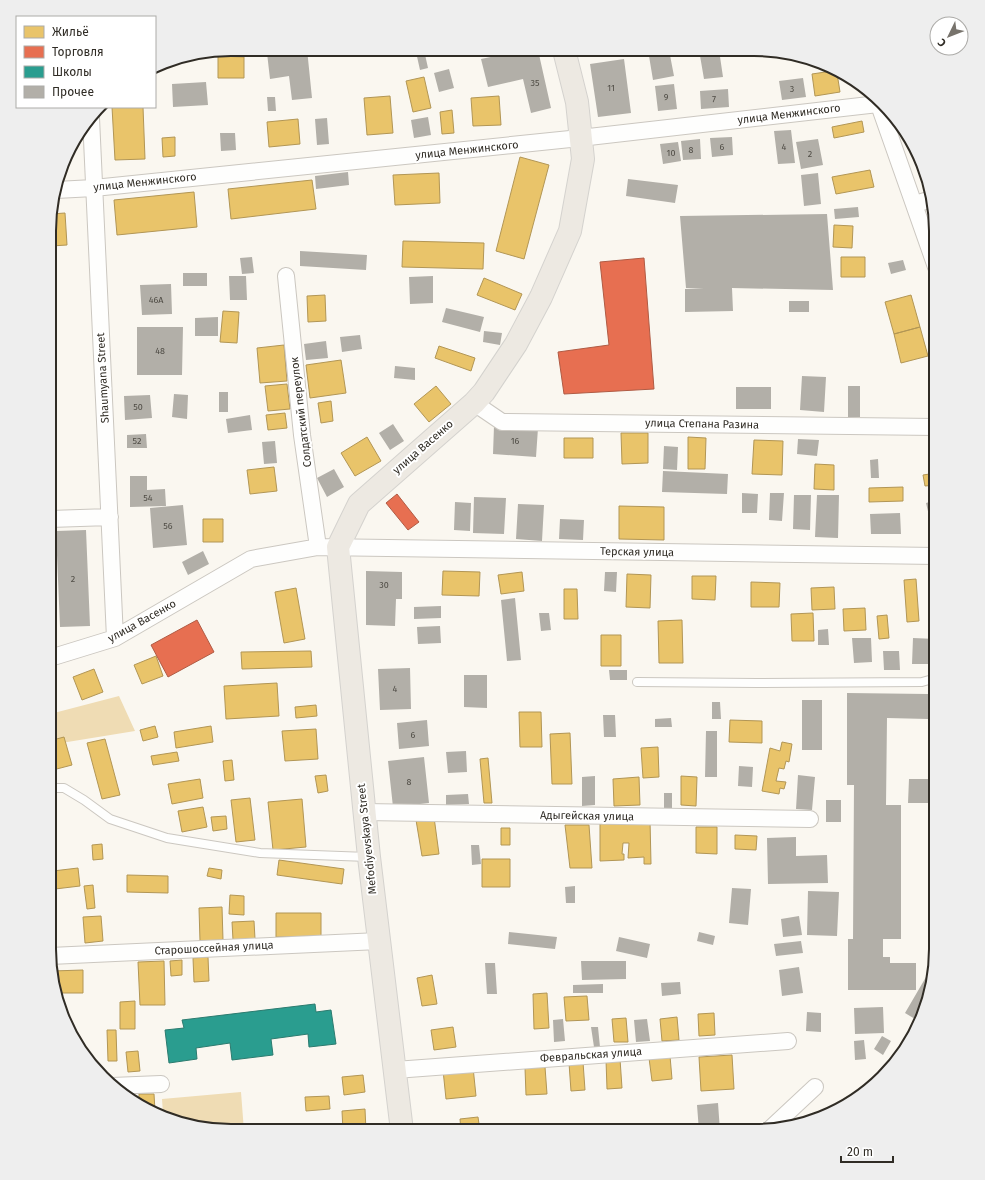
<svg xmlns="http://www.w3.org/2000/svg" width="985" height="1180" font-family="'Fira Sans',sans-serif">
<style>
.green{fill:#efdcb4}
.homes{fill:#e9c46a;stroke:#b29655}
.shops{fill:#e76f51;stroke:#b05b44}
.schools{fill:#2a9d8f;stroke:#2c7b6f}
.building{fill:#b2afa8}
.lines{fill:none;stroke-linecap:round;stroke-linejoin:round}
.service-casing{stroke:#cbc7c0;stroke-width:10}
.minor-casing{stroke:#cbc7c0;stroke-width:18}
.primary-casing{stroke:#d4d2ce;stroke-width:24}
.service{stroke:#fefefd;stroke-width:8}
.minor{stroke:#fefefd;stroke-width:16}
.primary{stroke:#ede9e2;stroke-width:22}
.labels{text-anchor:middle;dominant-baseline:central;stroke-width:4;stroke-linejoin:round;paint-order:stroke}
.number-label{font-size:9px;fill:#504d46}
.street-label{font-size:11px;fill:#302c25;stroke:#fff}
.rim{fill:none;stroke:#302c25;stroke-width:2}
</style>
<rect width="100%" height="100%" fill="#faf7f0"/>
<path class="green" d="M119 696 135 731 49 745 50 714Z
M241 1092 244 1131H218L163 1114 162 1099Z"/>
<path class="homes" d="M204 53V57L177 60V58Z
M218 56 244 57V78H218Z
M832 71 837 73 840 92 815 96 812 74Z
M424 77 431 108 413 112 406 81Z
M390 96 393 133 367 135 364 98Z
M499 96 501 125 473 126 471 98Z
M112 107H143L145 159 115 160Z
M452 110 454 133 442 134 440 112Z
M298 119 300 144 269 147 267 122Z
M862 121 864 132 834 138 832 127Z
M175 137V156L163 157 162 138Z
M520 157 549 165 524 259 496 251Z
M870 170 874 187 836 194 832 177Z
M439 173 440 203 395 205 393 175Z
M312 180 316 209 231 219 228 189Z
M194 192 197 227 117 235 114 200Z
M65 213 67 245 51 246V214Z
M834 225 853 226 852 248 833 247Z
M403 241 484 243 483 269 402 267Z
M841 257H865V277H841Z
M484 278 522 294 515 310 477 295Z
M325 295 326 321 308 322 307 296Z
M911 295 920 327 894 334 885 302Z
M223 311 239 312 237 343 220 342Z
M920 327 928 356 901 363 894 334Z
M284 345 287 381 260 383 257 348Z
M439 346 475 358 471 371 435 358Z
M341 360 346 393 310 398 306 365Z
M287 384 290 409 268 411 265 386Z
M436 386 451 404 429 422 414 404Z
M331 401 333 421 321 423 318 403Z
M285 413 287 428 268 430 266 415Z
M621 433H648V463L622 464Z
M367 437 381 461 355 476 341 453Z
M688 437 706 438 705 469H688Z
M564 438H593V458H564Z
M754 440 783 441 782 475 752 474Z
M815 464 834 465V490L814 489Z
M274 467 277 491 250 494 247 470Z
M936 473V485L925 486 923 475Z
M903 487V501L869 502V488Z
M619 506 664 507V540L619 539Z
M203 519H223V542H203Z
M443 571 480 572 479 596 442 595Z
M522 572 524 591 501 594 498 575Z
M627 574 651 575 650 608 626 607Z
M692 576H716L715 600 692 599Z
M916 579 919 621 907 622 904 580Z
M751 582 780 583 779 607H751Z
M834 587 835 609 812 610 811 588Z
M296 588 305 639 284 643 275 592Z
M564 589H577L578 619H564Z
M865 608 866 630 844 631 843 609Z
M813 613 814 641H792L791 614Z
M887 615 889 638 879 639 877 616Z
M682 620 683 663H659L658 621Z
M601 635H621V666H601Z
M311 651 312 667 242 669 241 652Z
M156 656 163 676 142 684 134 665Z
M94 669 103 692 82 700 73 677Z
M277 683 279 716 226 719 224 686Z
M316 705 317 716 296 718 295 707Z
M519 712H541L542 747H520Z
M730 720 762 721V743L729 742Z
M155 726 158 737 143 741 140 730Z
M211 726 213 742 176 748 174 732Z
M316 729 318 759 285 761 282 731Z
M570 733 572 784H552L550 734Z
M64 737 72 765 49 771V741Z
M105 739 120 795 102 799 87 743Z
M782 742 792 744 789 762 786 761 784 769 779 768 776 781 786 782 784 789 780 788 779 794 762 791 770 748 780 751Z
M658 747 659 777 643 778 641 748Z
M177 752 179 761 153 765 151 756Z
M488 758 492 803H484L480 759Z
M232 760 234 780 225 781 223 761Z
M326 775 328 791 318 793 315 776Z
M681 776 697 777 696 806 681 805Z
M639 777 640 805 614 806 613 779Z
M200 779 203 798 172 804 168 784Z
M250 798 255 840 236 842 231 800Z
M302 799 306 847 273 850 268 802Z
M203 807 207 827 182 832 178 811Z
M226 816 227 829 213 831 211 817Z
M434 817 439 854 422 856 416 820Z
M600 820H650L651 864H644V857L628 858 629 843H623L622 854H624V860L600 861Z
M565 825H589L592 868H570Z
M696 827H717V854L696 853Z
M501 828H510V845H501Z
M735 835 757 836 756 850 735 849Z
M102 844 103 859 93 860 92 845Z
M482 859H510V887H482Z
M279 860 344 869 342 884 277 875Z
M78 868 80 886 55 889 53 871Z
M209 868 222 870 221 879 207 876Z
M49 874H50L53 900H49Z
M127 875 168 876V893L127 892Z
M93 885 95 908 87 909 84 886Z
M230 895 244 896V915L229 914Z
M222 907 223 940 200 941 199 908Z
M276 913H321V936L276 937Z
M101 916 103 941 85 943 83 917Z
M254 921 255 939 233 940 232 922Z
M208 957 209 981 194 982 193 958Z
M182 960V975L171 976 170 961Z
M164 961 165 1005H140L138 962Z
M83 970V993H55L52 971Z
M432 975 437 1004 422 1006 417 978Z
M547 993 549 1028 534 1029 533 994Z
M587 996 589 1020 566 1021 564 997Z
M135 1001V1029H120V1002Z
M714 1013 715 1035 699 1036 698 1014Z
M677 1017 679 1040 662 1041 660 1019Z
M626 1018 628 1042H614L612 1019Z
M453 1027 456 1047 434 1050 431 1030Z
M107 1030H116L117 1061H108Z
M138 1051 140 1071 128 1072 126 1052Z
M732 1055 734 1089 701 1091 699 1057Z
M670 1056 672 1079 652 1081 649 1058Z
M620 1059 622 1088 607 1089 606 1060Z
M583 1062 585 1090 571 1091 569 1063Z
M473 1067 476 1096 446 1099 443 1070Z
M545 1067 547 1094 526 1095 525 1068Z
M363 1075 365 1092 344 1095 342 1077Z
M139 1094H154L155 1111 139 1106Z
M329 1096 330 1109 306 1111 305 1097Z
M365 1109 366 1131H343L342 1111Z
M478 1117 480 1131H461L460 1119Z"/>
<path class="shops" d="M644 258 654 389 564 394 558 352 609 345 600 262Z
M397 494 419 522 408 530 386 503Z
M197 620 214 652 168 677 151 645Z"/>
<path class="schools" d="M315 1004 316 1012 331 1010 336 1044 309 1047 308 1034 271 1039 273 1055 232 1060 230 1043 196 1048 197 1059 169 1063 165 1030 184 1028 182 1020Z"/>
<path class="building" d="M307 49 312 98 292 100 289 76 270 79 267 53Z
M424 50 428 68 420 70 416 52Z
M524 50H538L551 108 531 113 523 79 488 87 481 59Z
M648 50H669L674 76 653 80Z
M699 50H719L723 77 704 79Z
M624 59 631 113 598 117 590 64Z
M449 69 454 88 439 92 434 73Z
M803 78 806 97 782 100 779 81Z
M206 82 208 105 173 107 172 84Z
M674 84 677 109 658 111 655 86Z
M728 89 729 107 701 109 700 91Z
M267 97H275L276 111H268Z
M428 117 431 135 414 138 411 120Z
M327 118 329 144 317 145 315 119Z
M791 130 795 163 778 164 774 131Z
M220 133H235L236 150 221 151Z
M732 137 733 155 712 157 710 138Z
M700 139 701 159 683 160 681 141Z
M818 139 823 165 801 169 796 142Z
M678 142 681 161 663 164 660 144Z
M348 172 349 185 316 189 315 176Z
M818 173 821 204 804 206 801 175Z
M628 179 678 185 675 203 626 196Z
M858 207 859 217 835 219 834 209Z
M827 214 833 290 732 288 733 311 685 312V289L704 288H686L680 216Z
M300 251 367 255 366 270 300 266Z
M252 257 254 273 242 274 240 258Z
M903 260 906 270 891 274 888 263Z
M183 273H207V286H183Z
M229 276H246L247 300H230Z
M433 276V303L410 304 409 277Z
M171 284 172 314 142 315 140 285Z
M789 301H809V312H789Z
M446 308 484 317 480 332 442 322Z
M218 317V336H195V318Z
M137 327H183L182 375H137Z
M484 331 502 333 500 345 483 342Z
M360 335 362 349 342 352 340 337Z
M326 341 328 358 306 360 304 344Z
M395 366 415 368V380L394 378Z
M802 376 826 377 824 412 800 410Z
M848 386H860V417H848Z
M736 387H771V409H736Z
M219 392H228V412H219Z
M174 394 188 395 187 419 172 417Z
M150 395 152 418 125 420 124 396Z
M250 415 252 430 228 433 226 419Z
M393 424 404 441 390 450 379 433Z
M494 426 538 428 536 457 493 454Z
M146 434 147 448H127V435Z
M798 439 819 440 817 456 797 454Z
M275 441 277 463 264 464 262 442Z
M664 446 678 447 677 470 663 469Z
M878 459 879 478H871L870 460Z
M334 469 344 487 327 497 317 478Z
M663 471 728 474 727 494 662 492Z
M130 476H147V490L165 489 166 506 130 507Z
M742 493 758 494 757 513H742Z
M770 493H784L782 521 769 520Z
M794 495H811L810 530 793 529Z
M817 495H839L838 538 815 537Z
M474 497 506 498 504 534 473 533Z
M936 500V527L932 528 926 503Z
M455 502 471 503 470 531 454 530Z
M518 504 544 505 542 541 516 539Z
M183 505 187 545 153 548 150 508Z
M900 513 901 534H871L870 514Z
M560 519 584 520 583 540 559 539Z
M86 530 90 626 60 627 56 531Z
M203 551 209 564 188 575 182 562Z
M366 571 402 572V599H396L395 626 366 625Z
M605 572H617L616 592 604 591Z
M515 598 521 660 507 661 501 600Z
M441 606V618L414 619V607Z
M539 613H549L551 630 541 631Z
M440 626 441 643 418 644 417 627Z
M828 629 829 645H818V630Z
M852 638H871L872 662 854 663Z
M913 638 936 639V664H912Z
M883 651H899L900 670H884Z
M410 668 411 709 380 710 378 669Z
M609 670H627V680H610Z
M464 675H487V708L464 707Z
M847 693 928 694V719L887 718 886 805H901V939H883V957H890V963H916V990H848V939H853L854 785H847Z
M802 700H822V750H802Z
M712 702H720L721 719H712Z
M603 715H615L616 737H604Z
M671 718 672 727H655V719Z
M427 720 429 746 399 749 397 723Z
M706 731H717V777H705Z
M466 751 467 772 448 773 446 752Z
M424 757 429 803 393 807 388 761Z
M739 766 753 767 752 787 738 786Z
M798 775 815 777 812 810 796 809Z
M595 776V805L582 806V777Z
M909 779H936V803H908Z
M664 793H672V808H664Z
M468 794 469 804 446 805V795Z
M826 800H841V822H826Z
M796 837V856L827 855 828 883 768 884 767 838Z
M471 845H479L481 864 472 865Z
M575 886V903H566L565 887Z
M732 888 751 889 748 925 729 923Z
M808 891 839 892 837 936 807 935Z
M799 916 802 935 783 937 781 919Z
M509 932 557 937 555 949 508 944Z
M699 932 715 936 713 945 697 941Z
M619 937 650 944 647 958 616 951Z
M801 941 803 953 776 956 774 944Z
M581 961H626V979L582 980Z
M485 963H495L497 994H487Z
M799 967 803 993 782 996 779 970Z
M926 977 932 981 926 1008 920 1022 905 1013Z
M680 982 681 994 662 996 661 983Z
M603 984V993H573V985Z
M883 1007 884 1033 855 1034 854 1008Z
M807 1012 821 1013V1032L806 1031Z
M563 1019 565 1041 554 1042 553 1020Z
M647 1019 650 1041 636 1042 634 1020Z
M591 1027H598L600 1047H594Z
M882 1036 891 1041 883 1055 874 1049Z
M864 1040 866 1059 855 1060 854 1041Z
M718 1103 720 1131H699L697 1105Z"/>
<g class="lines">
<defs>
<path id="service" d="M637 682 757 683 922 682 936 678
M49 788H64L84 800 110 819 167 838 260 853 368 857"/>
<path id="minor" d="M879 105 936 267
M91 118 115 638
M56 190 94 188 580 138 878 104
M915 204 932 199
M286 276 302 435 318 547
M474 403 502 422 936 427
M50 519 110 517
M50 658 115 638 251 559 318 547 936 556
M364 812 810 819
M50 956 379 941
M395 1070 788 1041
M112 1086 161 1084
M770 1129 815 1087"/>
<path id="primary" d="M402 1131 369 857 338 547 359 504 474 403 484 392 516 344 541 297 570 231 583 159 577 102 564 50"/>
</defs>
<use href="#service" class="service-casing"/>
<use href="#minor" class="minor-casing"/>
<use href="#primary" class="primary-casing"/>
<use href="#service" class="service"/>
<use href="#minor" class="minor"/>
<use href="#primary" class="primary"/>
</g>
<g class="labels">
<g class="number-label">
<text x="535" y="83">35</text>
<text x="611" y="88">11</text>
<text x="792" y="89">3</text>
<text x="666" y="97">9</text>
<text x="714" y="99">7</text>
<text x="722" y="147">6</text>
<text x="784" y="147">4</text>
<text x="691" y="150">8</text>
<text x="671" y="153">10</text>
<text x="810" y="154">2</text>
<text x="156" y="300">46А</text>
<text x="160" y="351">48</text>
<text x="138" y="407">50</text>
<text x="137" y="441">52</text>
<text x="515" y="441">16</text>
<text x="148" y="498">54</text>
<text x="168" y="526">56</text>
<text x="73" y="579">2</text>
<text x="384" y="585">30</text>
<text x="395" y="689">4</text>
<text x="413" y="735">6</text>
<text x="409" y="782">8</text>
</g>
<g class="street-label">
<text transform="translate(789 114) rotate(-7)">улица Менжинского</text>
<text transform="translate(467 150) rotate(-6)">улица Менжинского</text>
<text transform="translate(145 182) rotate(-6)">улица Менжинского</text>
<text transform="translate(103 378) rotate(-93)">Shaumyana Street</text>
<text transform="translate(301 412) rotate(-97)">Солдатский переулок</text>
<text transform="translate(702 424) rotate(1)">улица Степана Разина</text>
<text transform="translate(423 447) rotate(-41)">улица Васенко</text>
<text transform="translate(637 552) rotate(1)">Терская улица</text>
<text transform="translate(142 621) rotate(-29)">улица Васенко</text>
<text transform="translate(587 816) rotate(1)">Адыгейская улица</text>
<text transform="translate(367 839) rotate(-96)">Mefodiyevskaya Street</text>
<text transform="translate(214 948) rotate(-3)">Старошоссейная улица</text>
<text transform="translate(591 1055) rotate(-4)">Февральская улица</text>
</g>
</g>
<path d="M0 0H985V1180H0ZM231 56H754A175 175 0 0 1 929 231V949A175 175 0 0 1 754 1124H231A175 175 0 0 1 56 949V231A175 175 0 0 1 231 56Z" fill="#eee" fill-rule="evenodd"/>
<path class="rim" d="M231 56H754A175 175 0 0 1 929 231V949A175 175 0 0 1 754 1124H231A175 175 0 0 1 56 949V231A175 175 0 0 1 231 56Z"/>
<rect x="16" y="16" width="140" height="92" fill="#ffffff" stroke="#acaba8"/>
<rect x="24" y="26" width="20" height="12" fill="#e9c46a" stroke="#acaba8"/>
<text x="52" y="36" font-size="12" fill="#302c25">Жильё</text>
<rect x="24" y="46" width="20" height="12" fill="#e76f51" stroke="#acaba8"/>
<text x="52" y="56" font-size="12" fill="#302c25">Торговля</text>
<rect x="24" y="66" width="20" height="12" fill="#2a9d8f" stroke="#acaba8"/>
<text x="52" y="76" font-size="12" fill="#302c25">Школы</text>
<rect x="24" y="86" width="20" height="12" fill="#b2afa8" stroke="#acaba8"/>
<text x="52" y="96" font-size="12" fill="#302c25">Прочее</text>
<g transform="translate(949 36) rotate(227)"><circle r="19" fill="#ffffff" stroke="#acaba8"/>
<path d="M0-3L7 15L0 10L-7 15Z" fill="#77736c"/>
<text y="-6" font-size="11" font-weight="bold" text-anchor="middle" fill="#302c25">С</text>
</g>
<path d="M841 1156v6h52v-6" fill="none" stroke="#302c25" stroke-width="2"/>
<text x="847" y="1156" font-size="12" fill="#302c25" stroke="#ffffff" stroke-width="3" paint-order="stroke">20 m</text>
</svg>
